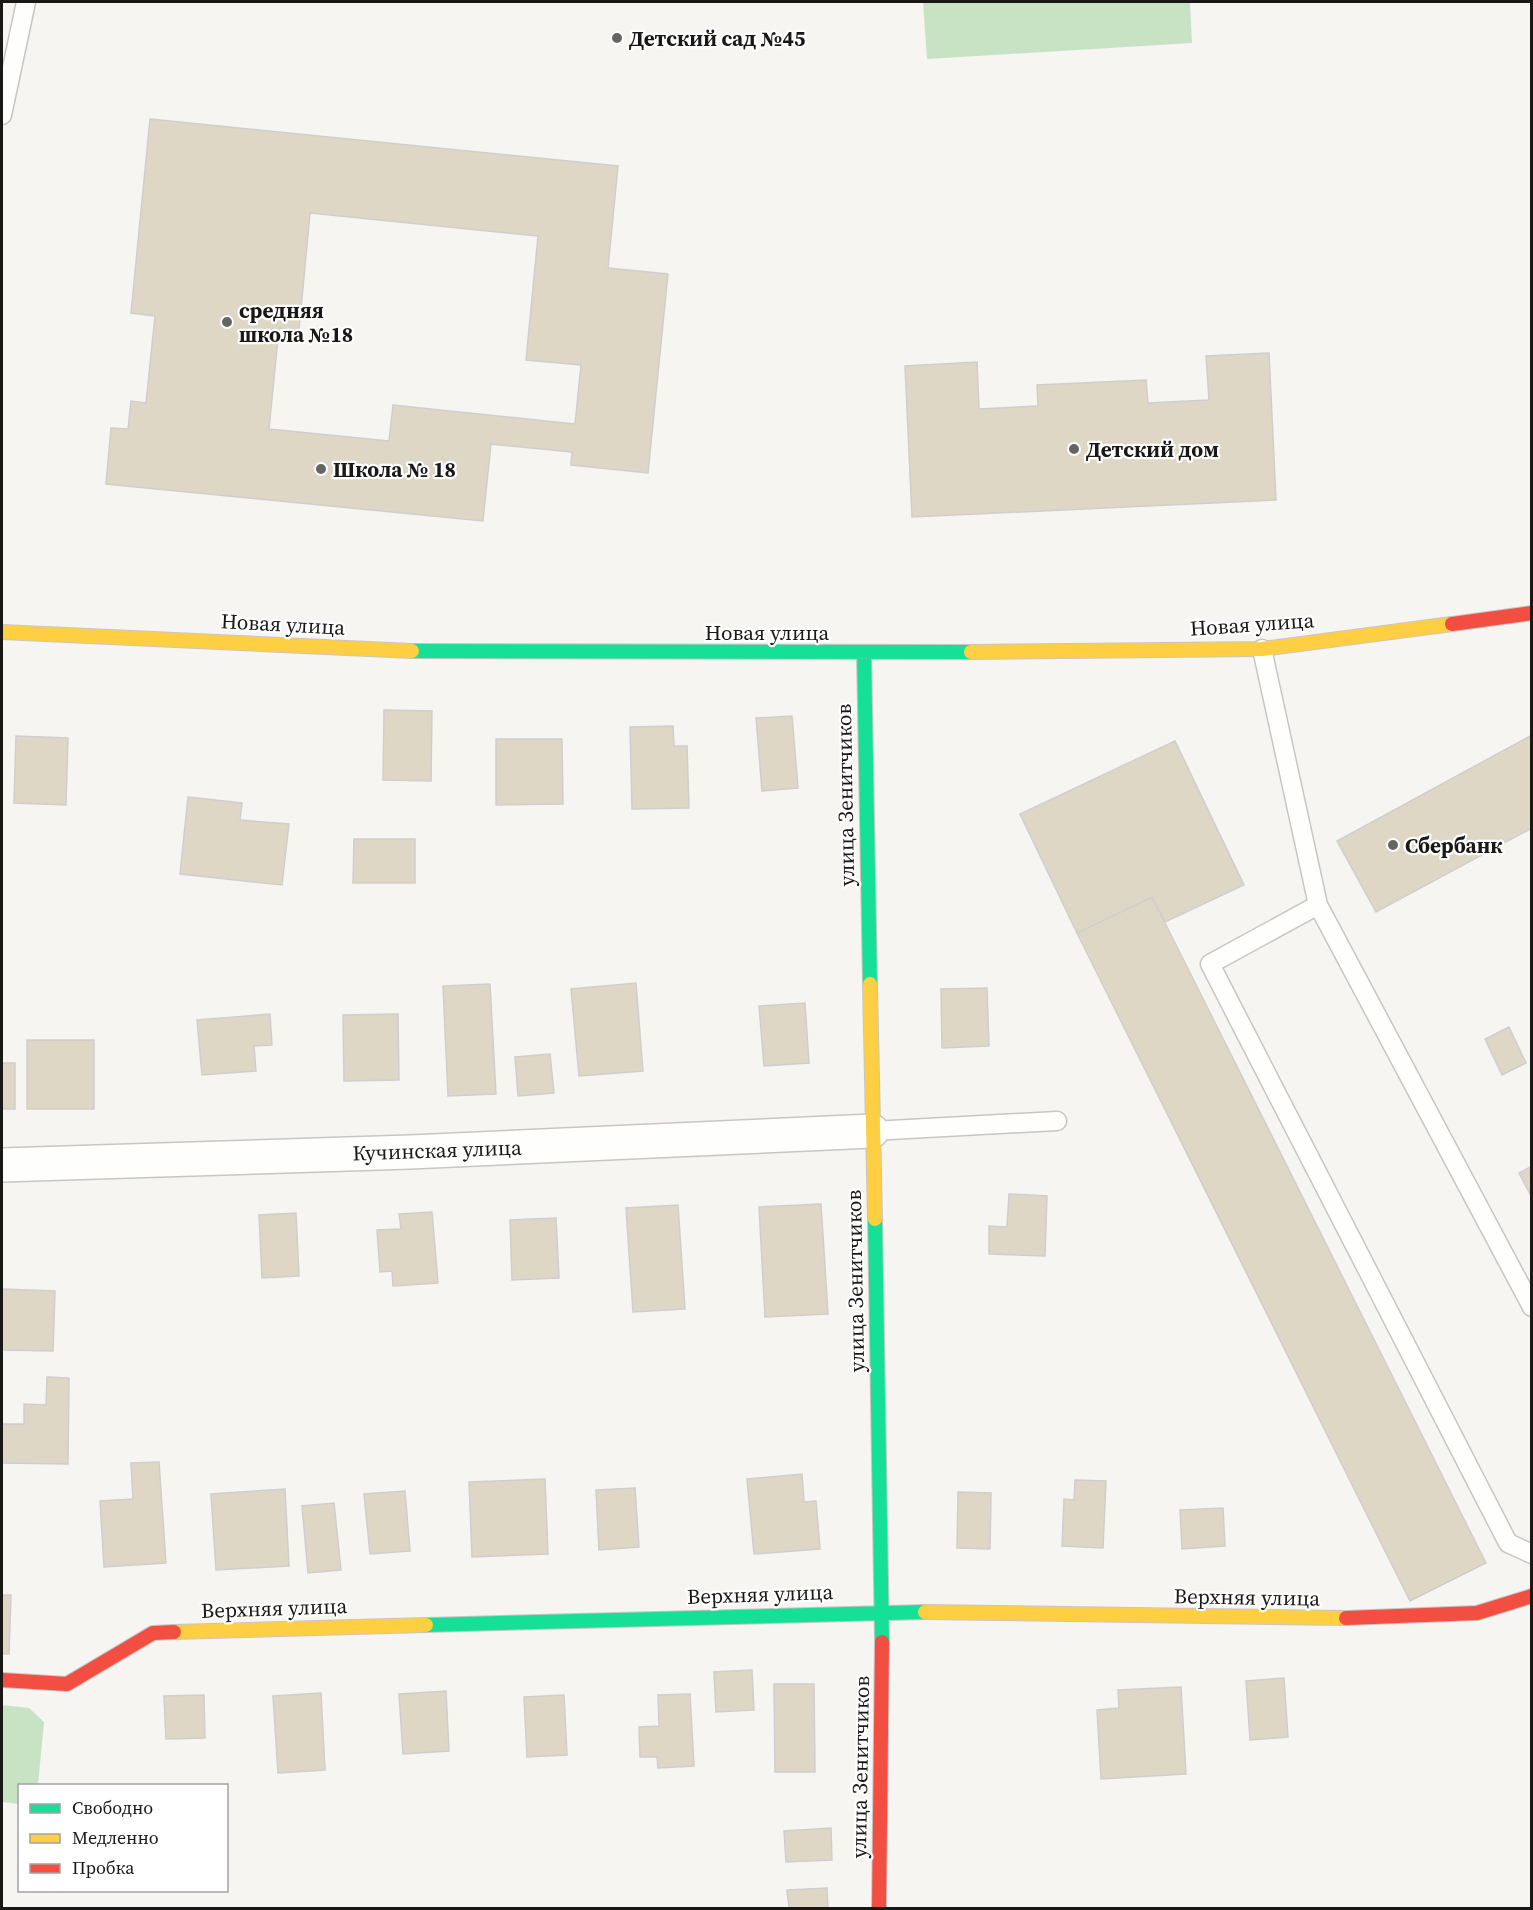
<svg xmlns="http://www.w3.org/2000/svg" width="1533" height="1910" font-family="'Source Serif 4',serif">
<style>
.pitch{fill:#c8e3c4}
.building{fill:#dfd7c6;stroke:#d0cecd;stroke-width:1.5;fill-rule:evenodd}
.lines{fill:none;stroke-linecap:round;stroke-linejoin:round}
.lane-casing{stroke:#c8c6c4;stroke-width:21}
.street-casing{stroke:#c8c6c4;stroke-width:36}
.fast-casing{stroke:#c8c6c4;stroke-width:16}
.slow-casing{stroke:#c8c6c4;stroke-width:16}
.jam-casing{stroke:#c8c6c4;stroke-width:16}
.lane{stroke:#fefefd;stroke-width:18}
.street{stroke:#fefefd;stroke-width:33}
.fast{stroke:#16e098;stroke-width:14}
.slow{stroke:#ffcf43;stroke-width:14}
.jam{stroke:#f24e42;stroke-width:14}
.poi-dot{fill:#676563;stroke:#fff;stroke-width:2}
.labels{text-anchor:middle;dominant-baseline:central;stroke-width:4.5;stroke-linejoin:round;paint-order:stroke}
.poi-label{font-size:21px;font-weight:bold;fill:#191816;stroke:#fff;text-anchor:start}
.street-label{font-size:21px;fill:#191816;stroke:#fff}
</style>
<rect width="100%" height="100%" fill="#f7f5f2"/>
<path class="pitch" d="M923 2H1190L1192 43 927 59Z
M2 1705 29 1708 44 1722 38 1785 20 1786 19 1804 2 1802Z"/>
<path class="building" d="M150 119 618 166 608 268 668 274 648 473 571 465 572 452 491 444 483 521 106 484 111 428 128 429 131 401 146 403 155 316 131 313ZM310 213 538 236 526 360 581 365 575 424 393 405 389 441 269 429 279 328 299 330Z
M1269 353 1276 500 912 517 905 366 977 362 979 409 1038 406 1037 385 1146 380 1148 403 1209 400 1206 356Z
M384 710 432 711 431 781 383 780Z
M792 716 798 788 762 791 756 718Z
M673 726 674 746H687L689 808 632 809 630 727Z
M1532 735V828L1376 912 1337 841Z
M16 736 68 738 66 805 14 803Z
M496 739H562L563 804 496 805Z
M1175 741 1244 885 1165 922 1152 897 1077 933 1020 814Z
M188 797 242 803 240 820 289 824 282 885 180 874Z
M354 839H415V883H353Z
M1152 897 1486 1563 1410 1601 1077 933Z
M636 983 643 1071 579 1076 571 989Z
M490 984 496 1094 448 1096 443 986Z
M987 988 989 1046 942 1048 941 989Z
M805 1003 809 1063 764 1066 759 1006Z
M270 1014 272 1045 254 1046 256 1071 202 1075 197 1020Z
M398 1014 399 1080 344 1081 343 1015Z
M1509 1027 1526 1063 1502 1075 1485 1039Z
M27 1040H94V1109H27Z
M550 1054 554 1093 518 1096 515 1057Z
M2 1063H15V1109H2Z
M1532 1166V1198L1519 1173Z
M1009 1194 1047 1196 1045 1256 989 1254V1226L1007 1227Z
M821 1204 828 1314 765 1317 759 1207Z
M678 1205 685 1309 633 1312 626 1208Z
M432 1212 438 1283 393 1286 392 1271 380 1272 377 1230 401 1229 399 1214Z
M296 1213 299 1276 262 1278 259 1215Z
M556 1218 559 1278 512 1280 510 1220Z
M2 1289 55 1291 53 1351 2 1350Z
M47 1377 69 1378 68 1464 2 1463V1424H24V1404L46 1405Z
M159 1462 166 1563 104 1567 100 1501 133 1499 131 1463Z
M802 1474 804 1502 816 1501 820 1549 754 1554 747 1479Z
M545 1479 548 1554 472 1557 469 1482Z
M1075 1480 1106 1481 1103 1548 1062 1546 1064 1499 1074 1500Z
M635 1488 639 1547 599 1550 596 1490Z
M285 1489 289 1566 216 1570 211 1494Z
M405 1491 410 1551 370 1554 364 1494Z
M958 1492 991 1493 990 1549 957 1548Z
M334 1503 341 1570 308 1573 302 1506Z
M1223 1508 1225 1546 1182 1549 1180 1510Z
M2 1595H11L9 1654H2Z
M752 1670 754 1710 716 1712 714 1672Z
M1284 1678 1288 1737 1250 1740 1246 1681Z
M774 1684H814L815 1772H775Z
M1181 1687 1186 1774 1101 1779 1097 1710 1119 1708 1118 1690Z
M446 1691 449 1751 403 1754 399 1694Z
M321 1693 325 1770 278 1773 273 1696Z
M690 1694 694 1766 658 1768 657 1757H640L639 1727 659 1726 658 1695Z
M204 1695 205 1738 166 1739 164 1696Z
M564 1695 567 1755 527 1757 524 1697Z
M831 1828 832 1860 786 1862 784 1831Z
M827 1888 828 1908H789L787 1890Z"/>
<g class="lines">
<defs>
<path id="lane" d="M2 115 26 2
M1262 649 1318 905 1532 1307
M1318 905 1210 964 1508 1543 1532 1554
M872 1131 1057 1121"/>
<path id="street" d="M2 1165 410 1152 872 1131"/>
<path id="fast" d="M412 651 971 652
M864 653 870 984
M875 1219 882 1642
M426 1625 925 1612"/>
<path id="slow" d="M2 632 412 651
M971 652 1262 649 1452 624
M870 984 875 1219
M925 1612 1346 1618
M174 1632 426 1625"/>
<path id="jam" d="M1452 624 1532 613
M1346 1618 1477 1613 1532 1596
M2 1680 67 1684 153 1633 174 1632
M879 1908 882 1642"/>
</defs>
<use href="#lane" class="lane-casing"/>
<use href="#street" class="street-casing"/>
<use href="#fast" class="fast-casing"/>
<use href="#slow" class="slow-casing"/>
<use href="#jam" class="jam-casing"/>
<use href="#lane" class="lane"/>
<use href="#street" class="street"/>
<use href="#fast" class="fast"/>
<use href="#slow" class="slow"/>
<use href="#jam" class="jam"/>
</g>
<g class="poi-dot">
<circle cx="617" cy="38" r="6"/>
<circle cx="227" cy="322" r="6"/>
<circle cx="1074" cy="449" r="6"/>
<circle cx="321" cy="469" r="6"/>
<circle cx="1393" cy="845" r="6"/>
</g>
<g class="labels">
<g class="poi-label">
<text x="629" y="38">Детский сад №45</text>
<text x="239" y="310">средняя<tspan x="239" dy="24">школа №18</tspan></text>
<text x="1086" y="449">Детский дом</text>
<text x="333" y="469">Школа № 18</text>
<text x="1405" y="845">Сбербанк</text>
</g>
<g class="street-label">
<text transform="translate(283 624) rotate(3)">Новая улица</text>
<text transform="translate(1252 624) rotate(-4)">Новая улица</text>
<text x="767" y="632">Новая улица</text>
<text transform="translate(845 795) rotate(-91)">улица Зенитчиков</text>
<text transform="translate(437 1150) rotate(-2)">Кучинская улица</text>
<text transform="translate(855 1281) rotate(-91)">улица Зенитчиков</text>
<text transform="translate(760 1594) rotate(-2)">Верхняя улица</text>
<text transform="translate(1247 1597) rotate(1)">Верхняя улица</text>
<text transform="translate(274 1608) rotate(-2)">Верхняя улица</text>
<text transform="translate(860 1767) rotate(-89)">улица Зенитчиков</text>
</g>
</g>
<rect width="1533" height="1910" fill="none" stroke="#191816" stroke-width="6"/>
<rect x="18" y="1784" width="210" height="108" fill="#ffffff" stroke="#a3a3a2" stroke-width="1.5"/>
<rect x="30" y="1804" width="30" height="9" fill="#16e098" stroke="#a3a3a2" stroke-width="1.5"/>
<text x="72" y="1814" font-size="18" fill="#191816">Свободно</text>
<rect x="30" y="1834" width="30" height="9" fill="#ffcf43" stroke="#a3a3a2" stroke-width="1.5"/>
<text x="72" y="1844" font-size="18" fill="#191816">Медленно</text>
<rect x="30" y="1864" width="30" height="9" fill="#f24e42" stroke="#a3a3a2" stroke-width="1.5"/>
<text x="72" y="1874" font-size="18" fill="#191816">Пробка</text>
</svg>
